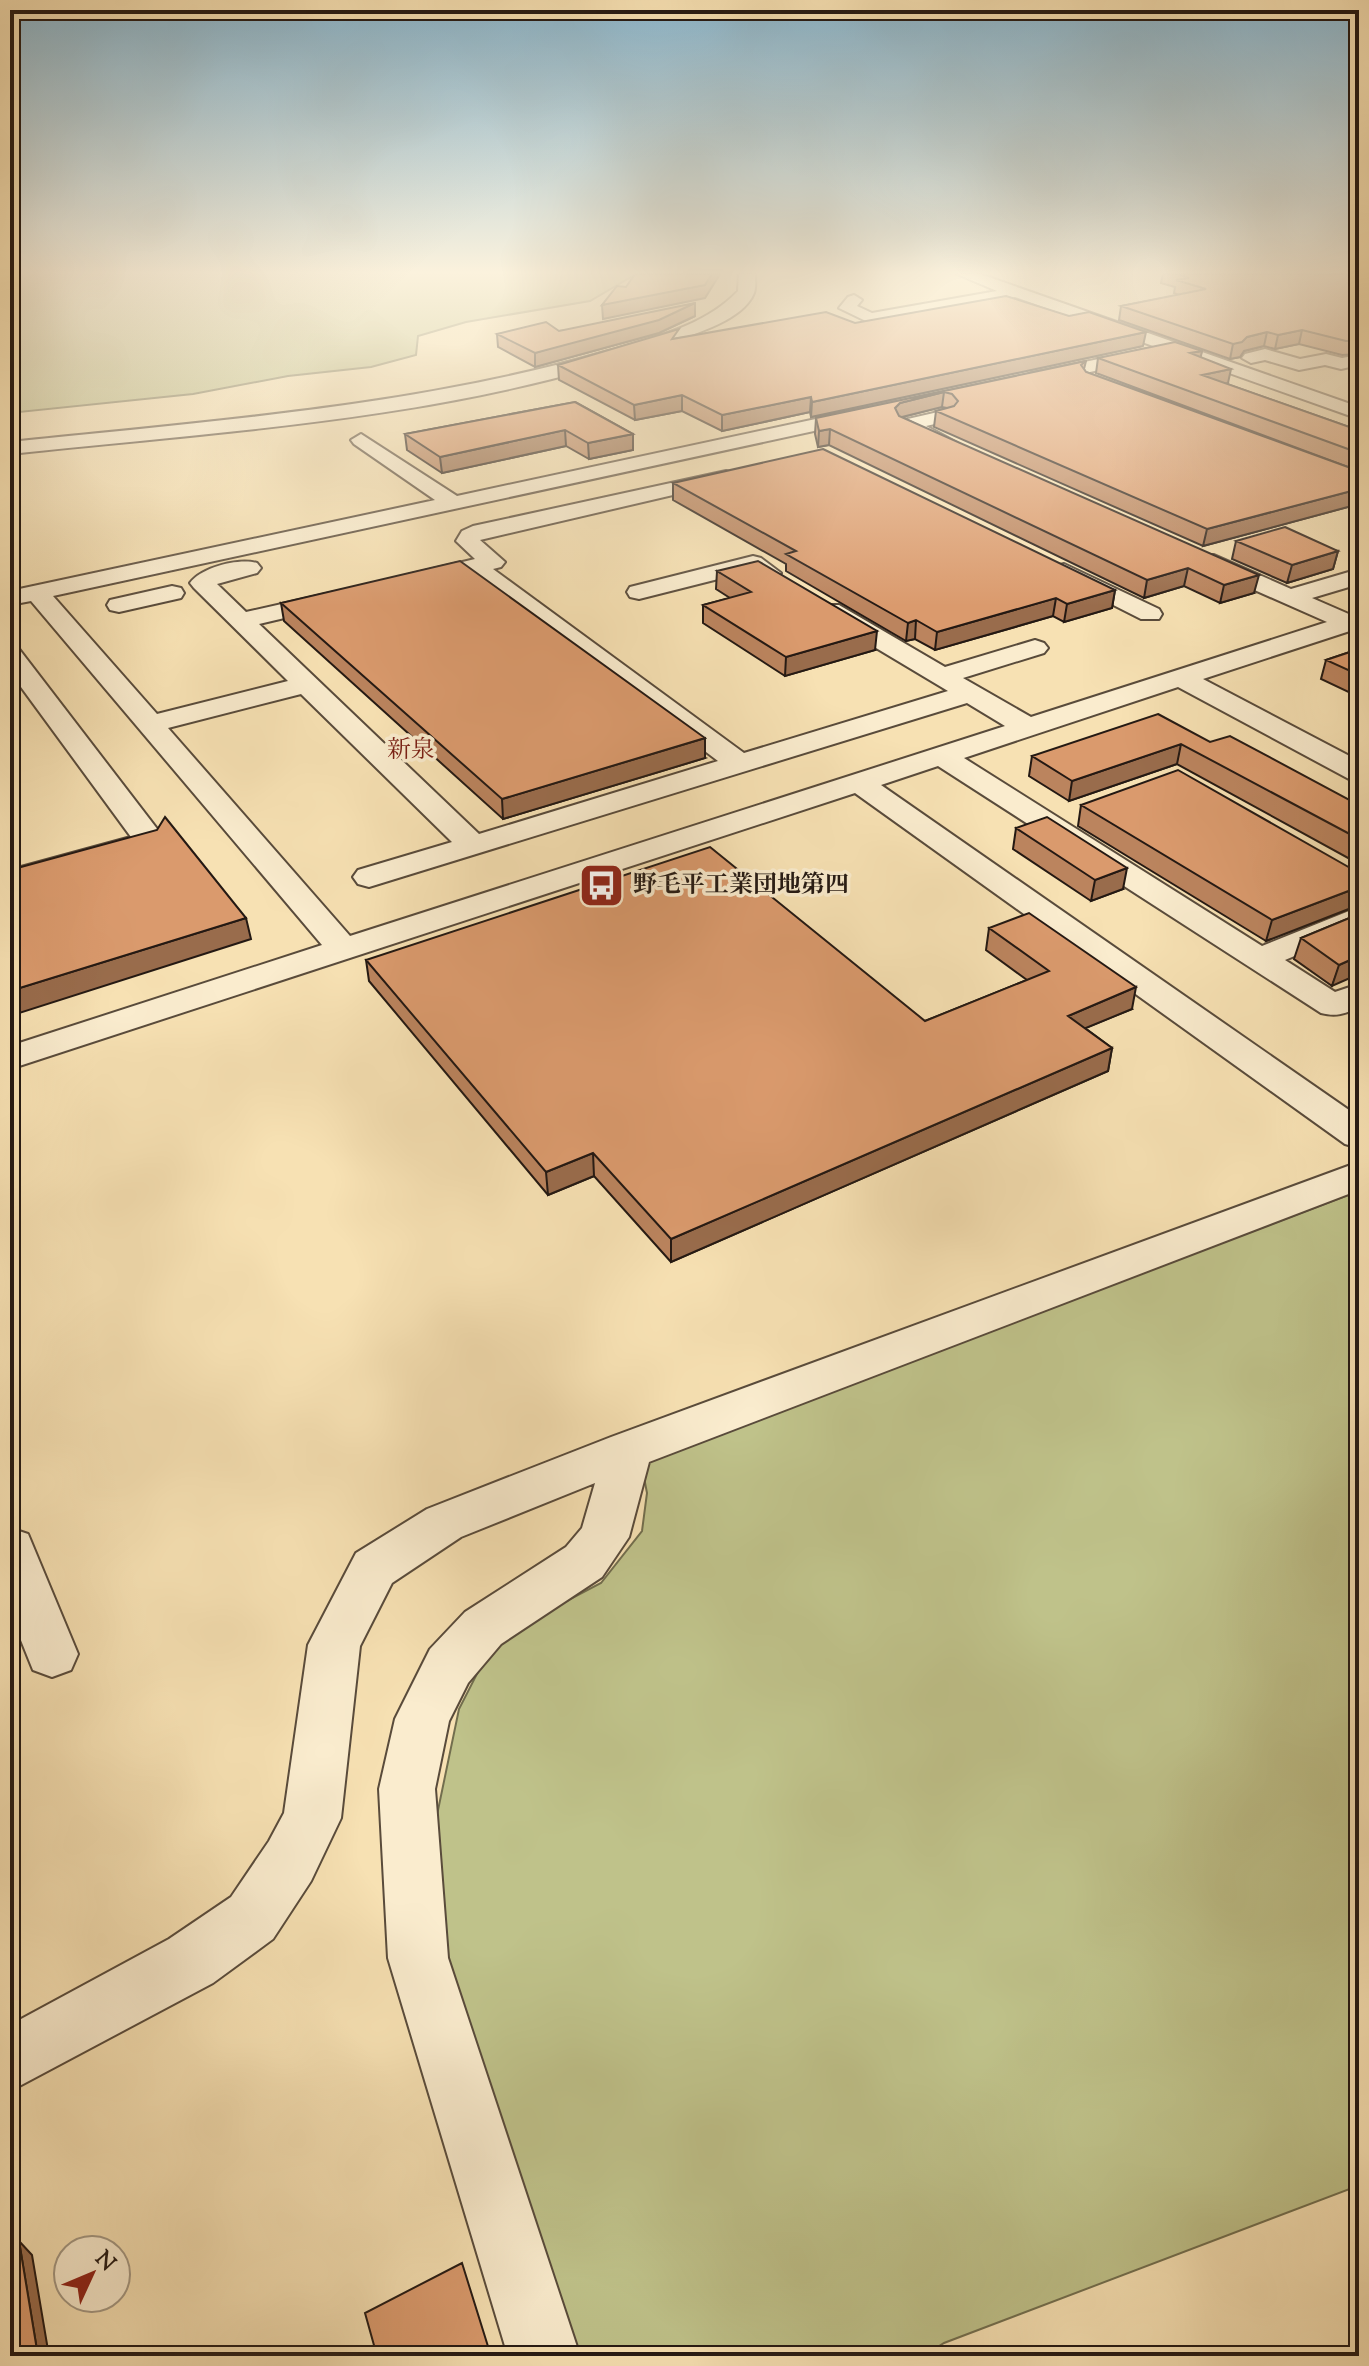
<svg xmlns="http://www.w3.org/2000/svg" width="1369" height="2366" font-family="'Sorts Mill Goudy','Noto Serif JP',serif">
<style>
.green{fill:#bfc28a;stroke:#726e4e;stroke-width:2}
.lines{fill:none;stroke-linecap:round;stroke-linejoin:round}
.minor-casing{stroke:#594b3b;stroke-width:4}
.minor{fill:#faecce;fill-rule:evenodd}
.wall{fill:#bb845e;stroke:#241913;stroke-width:2}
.shaded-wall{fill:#996c4c;stroke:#241913;stroke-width:2}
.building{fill:#da9a6d;stroke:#241913;stroke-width:2}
.labels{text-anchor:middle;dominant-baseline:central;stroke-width:7;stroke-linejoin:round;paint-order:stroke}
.far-quarter-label{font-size:24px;fill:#7a1f14;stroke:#faecce}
.poi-label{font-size:24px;font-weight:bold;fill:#241913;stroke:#faecce;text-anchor:start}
</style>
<rect width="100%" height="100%" fill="#f7e1b3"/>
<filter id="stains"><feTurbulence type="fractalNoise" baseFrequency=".0025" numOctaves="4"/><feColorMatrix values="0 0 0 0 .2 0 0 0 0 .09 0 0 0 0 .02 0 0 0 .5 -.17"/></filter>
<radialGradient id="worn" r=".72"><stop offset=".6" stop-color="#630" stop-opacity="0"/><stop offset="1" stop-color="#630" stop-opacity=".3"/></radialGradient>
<path class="green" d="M10 274H636L590 301 466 322 418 336 416 355 371 367 288 376 193 394 10 413Z
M1359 1191V2221L1352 2188 944 2343 924 2356H574L439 1945 437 1815 459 1709 483 1662 515 1628 601 1583 642 1531 647 1493 641 1462Z"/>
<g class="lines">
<defs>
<path id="minor" d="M739 274H755C755 280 756 287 754 293 743 320 698 332 673 342 462 419 231 430 10 454V442C210 421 414 407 608 351 653 338 705 326 738 291Z
M957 274H980L1359 407V419L1015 297 870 323 839 308 848 297 854 295 862 300 857 306 872 313 997 291Z
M1152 348 1158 349 1161 353 1158 357 1031 385 1022 379 1031 373Z
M1265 349 1300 359 1326 354 1342 358 1359 355V365L1341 369 1325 365 1299 370 1265 360 1251 363 1242 358 1245 354Z
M986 401 996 407 993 411 926 426 957 443 954 447H940L899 429 896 425 899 421Z
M867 408 877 414 874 418 53 596 157 714 288 681 194 588 190 583C202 567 239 558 257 563L261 568 257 573 217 584 246 612 335 592 344 594 347 599 344 604 259 624 479 834 718 761 470 574 416 587 408 585 404 580 408 575 475 559 456 541 462 531 473 526 726 471 733 473 736 477 733 481 480 540 505 562 501 567 493 569 744 753 948 691 821 615 818 610 821 605H839L945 667 1035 640 1044 643 1048 648 1044 653 963 678 1031 717 1327 622 1198 565 1194 560 1198 555H1214L1291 589 1359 569V584L1312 598 1351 615 1359 613V628L1203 679 1359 761V782L1349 779 1178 687 964 758 1262 946 1359 907V929L1285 960 1335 992 1359 984V1007C1345 1014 1336 1017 1321 1013L938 766 881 785 1359 1117V1148L1345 1144 855 793 10 1069V1046L322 945 31 601 10 605V591L435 500 354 444 351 440 361 434 457 496ZM301 694 452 842 358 870 353 877 358 884 369 887 967 703 1005 726 350 936 168 728Z
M753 556 761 558 781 573 777 578H761L750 571 639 599 630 597 627 592 630 587Z
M1064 564 1159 609 1162 614 1159 619H1141L1056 576 1052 571 1056 566Z
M172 586 181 588 184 593 181 598 119 612 110 610 107 605 110 600Z
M10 646 19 649 161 834 165 841 161 848 10 890V870L131 837 10 672Z
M1359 1162V1190L649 1462 629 1537 602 1577 501 1644 468 1683 449 1721 435 1789 448 1958 580 2356H508L388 1958 379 1789 395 1719 430 1649 465 1612 566 1547 582 1528 595 1483 461 1537 392 1583 360 1646 341 1818 311 1881 273 1939 213 1983 10 2091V2025L169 1939 231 1897 269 1841 284 1813 308 1645 356 1553 427 1509 611 1437Z
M10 1528 28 1534 78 1654 71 1670 52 1677 33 1670 10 1613Z"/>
</defs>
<use href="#minor" class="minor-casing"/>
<use href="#minor" class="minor"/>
</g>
<path class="wall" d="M1163 274H1359V354L1342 355 1299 344 1275 349 1264 346 1244 351 1240 357 1230 359 1119 320 1121 306 1179 295 1174 293 1175 287 1161 283Z
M695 316 659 333 535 367 498 347 497 334 559 331Z
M855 323 1143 346 811 417 810 412 722 431 682 411 635 420 559 380 558 365 679 338Z
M1202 351 1200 357 1228 383 1227 384 1352 428 1359 426V504L1203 546 934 427 936 411 947 408 942 407 902 417 1254 593 1220 603 1184 586 1144 598 829 445 818 447 815 434 816 418 1086 361 1084 369 1086 372 1356 470 1096 373 1098 358Z
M575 402 633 434V450L589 459 566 446 442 473 407 450 405 434Z
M673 483 1115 590 1112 608 1064 622 1053 616 935 650 915 639 906 641 786 571V564L673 500Z
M1236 541 1338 551 1333 569 1287 583 1232 559Z
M717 571 875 650 785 676 703 623V605L730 598 716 589Z
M281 603 705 758 503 819 284 621Z
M1359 649V697L1321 679 1326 660Z
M1359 724V749L1351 745 1356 725Z
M1210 742 1359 805V864L1177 764 1069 801 1029 776 1032 756Z
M1081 805 1359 873V905L1266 941 1078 826Z
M1016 828 1123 889 1091 901 1013 849Z
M1359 914 1332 986 1294 959 1301 938Z
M989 928 1132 1009 1085 1028 1112 1048 1108 1071 671 1262 594 1176 548 1195 369 981 366 960 925 1021 1027 980 986 950Z"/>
<path class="shaded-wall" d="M712 274H720L705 298 603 319 602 305Z
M695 303V316L659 333 535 367V353Z
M1302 330 1299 344 1275 349 1278 335Z
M1146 332 1143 346 811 417 812 402Z
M1267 332 1264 346 1244 351 1240 357 1230 359 1233 344 1247 337Z
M1202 351 1199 365 1190 353Z
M1231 369 1228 383 1199 390 1202 375Z
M944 392 942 407 898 418 895 408 900 403Z
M682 395V411L635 420 634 405Z
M811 397 810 412 722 431V415Z
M830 429 829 445 818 447 819 431Z
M565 430 566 446 442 473 440 457Z
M633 434V450L589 459 588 443Z
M1359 489V504L1203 546 1207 529Z
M1338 551 1333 569 1287 583 1292 565Z
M1188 568 1184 586 1144 598 1147 580Z
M1259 575 1254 593 1220 603 1224 585Z
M1115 590 1112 608 1064 622 1067 604Z
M1056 598 1053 616 935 650 937 632Z
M916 620 915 639 906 641 908 623Z
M877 631 875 650 785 676 786 657Z
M705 738V758L503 819 502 799Z
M1181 744 1177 764 1069 801 1072 781Z
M1127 868 1123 889 1091 901 1095 880Z
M1359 887V905L1266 941 1272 920Z
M246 918 251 939 10 1016V991Z
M1359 956V974L1332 986 1339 965Z
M1136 987 1132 1009 1064 1037 1068 1016Z
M1112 1048 1108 1071 671 1262V1239Z
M593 1153 594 1176 548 1195 546 1172Z
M19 2241 32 2255 49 2356H38Z"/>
<path class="building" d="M635 274H712L705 285 602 305 617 286 626 287Z
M1178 274H1359V340L1346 341 1302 330 1278 335 1267 332 1247 337 1242 342 1233 344 1121 306 1206 289 1176 280 1189 278Z
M1006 296 1069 316 1089 312 1146 332 812 402 811 397 722 415 682 395 634 405 558 365 679 329 672 339 826 312 855 323Z
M695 303 659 320 535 353 497 334 546 322 559 331Z
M1175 342 1202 351 1190 353 1231 369 1202 375 1352 428 1359 426V453L1098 358Z
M1086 361 1081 365 1086 372 1359 471V489L1207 529 936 411 954 406 958 401 952 394 944 392 900 403 895 408 899 416 1259 575 1224 585 1188 568 1147 580 830 429 819 431 816 418Z
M575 402 633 434 588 443 565 430 440 457 405 434Z
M823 449 1115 590 1067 604 1056 598 937 632 916 620 908 623 786 554 796 551 673 483Z
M1285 527 1338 551 1292 565 1236 541Z
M460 561 705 738 502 799 281 603Z
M758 561 877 631 786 657 703 605 751 592 717 571Z
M1359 649V675L1326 660Z
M1158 714 1210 742 1230 736 1359 805V839L1181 744 1072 781 1032 756Z
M1178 770 1359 873V887L1272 920 1081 805Z
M165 817 246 918 10 991V870L157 830Z
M1047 817 1127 868 1095 880 1016 828Z
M710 847 925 1021 1049 971 989 928 1029 913 1136 987 1068 1016 1112 1048 671 1239 593 1153 546 1172 366 960Z
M1359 914V956L1339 965 1301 938Z
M19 2241 38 2356H10V2245Z
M462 2263 491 2356H377L365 2313Z"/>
<linearGradient id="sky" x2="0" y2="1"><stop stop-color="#8ab8d1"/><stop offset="0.45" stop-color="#fbf2dd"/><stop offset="1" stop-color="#fbf2dd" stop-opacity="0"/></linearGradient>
<rect width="1369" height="606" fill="url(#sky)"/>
<defs>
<symbol id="bus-square" viewBox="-11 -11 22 22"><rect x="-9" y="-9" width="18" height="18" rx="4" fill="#8f2418" stroke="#faecce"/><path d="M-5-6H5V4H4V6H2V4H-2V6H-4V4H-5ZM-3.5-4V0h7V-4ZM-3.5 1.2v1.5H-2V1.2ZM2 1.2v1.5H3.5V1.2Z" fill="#fff"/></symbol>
</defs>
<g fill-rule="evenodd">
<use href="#bus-square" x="576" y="860" width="51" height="51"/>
</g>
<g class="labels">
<g class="far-quarter-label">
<text x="411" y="751">新泉</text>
</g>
<g class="poi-label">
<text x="633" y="886">野毛平工業団地第四</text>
</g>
</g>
<rect width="1369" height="2366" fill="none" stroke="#f7e1b3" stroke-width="40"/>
<rect x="12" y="12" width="1345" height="2342" fill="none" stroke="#241913" stroke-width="4"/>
<rect x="20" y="20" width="1329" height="2326" fill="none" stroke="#241913" stroke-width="2"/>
<g transform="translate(92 2274) rotate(46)"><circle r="38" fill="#faecce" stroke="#a49883" stroke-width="2"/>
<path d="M0-6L14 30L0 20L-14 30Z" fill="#8f2418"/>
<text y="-12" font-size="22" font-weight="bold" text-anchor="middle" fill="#241913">N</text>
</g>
<rect width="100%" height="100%" filter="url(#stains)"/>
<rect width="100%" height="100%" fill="url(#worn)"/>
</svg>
